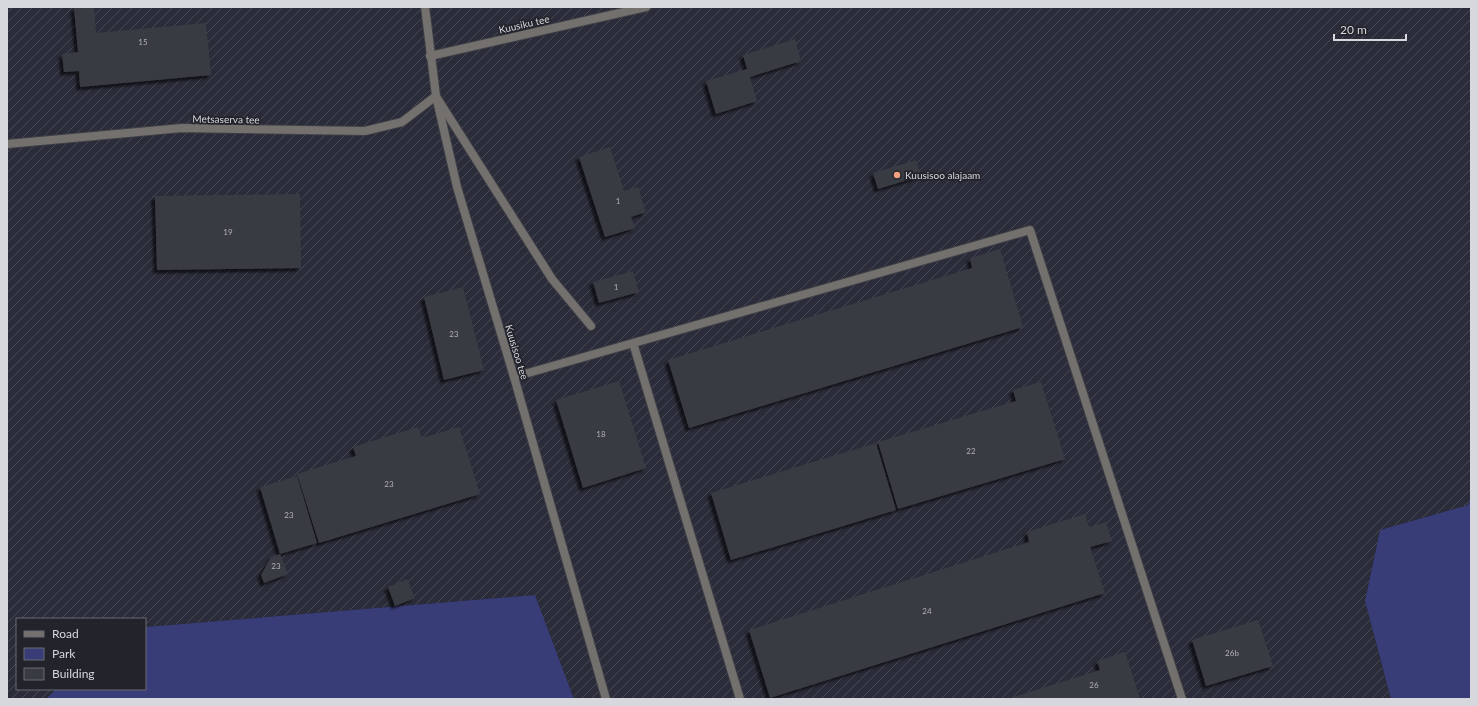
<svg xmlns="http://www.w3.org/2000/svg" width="1478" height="706" font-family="Lato,sans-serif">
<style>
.industrial{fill:url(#industrial-furrows)}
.green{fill:#383c77}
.building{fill:#393b43;filter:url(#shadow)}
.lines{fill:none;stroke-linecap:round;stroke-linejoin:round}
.lane-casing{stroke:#3f4047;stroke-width:10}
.street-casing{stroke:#3f4047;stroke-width:10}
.lane{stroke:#74706e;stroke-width:8}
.street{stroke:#74706e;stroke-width:8}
.poi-dot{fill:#f2a080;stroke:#22232b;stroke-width:1.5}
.labels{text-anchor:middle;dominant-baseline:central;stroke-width:3.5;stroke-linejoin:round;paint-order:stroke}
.number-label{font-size:8px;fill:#b0b1b6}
.street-label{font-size:10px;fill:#d7d8dd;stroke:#22232b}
.poi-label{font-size:10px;fill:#d7d8dd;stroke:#22232b;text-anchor:start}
</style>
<defs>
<pattern id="industrial-furrows" width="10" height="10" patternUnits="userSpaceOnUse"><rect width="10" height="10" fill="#2a2c39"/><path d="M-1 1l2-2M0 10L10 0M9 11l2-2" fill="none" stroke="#484a55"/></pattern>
<filter id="shadow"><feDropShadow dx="-3.5" dy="3.5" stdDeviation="1" flood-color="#0009"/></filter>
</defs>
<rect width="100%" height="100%" fill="#22232b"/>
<path class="industrial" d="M7 7H1471V497L1468 505 1380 530 1365 601 1391 699H574L535 595 145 627V619H17V689H56L46 699H7Z"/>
<path class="green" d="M1471 497V699H1391L1365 601 1380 530 1468 505Z
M535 595 574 699H46L56 689H145V627Z"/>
<path class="building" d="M94 7 96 33 206 23 211 75 80 87 79 71 64 72 62 54 78 52 74 8Z
M795 39 801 61 750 77 757 101 716 114 706 81 747 69 743 55Z
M610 147 624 191 638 187 646 212 631 217 635 228 605 237 579 157Z
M916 160 921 176 878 189 873 173Z
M300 194 301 268 157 270 155 196Z
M1000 249 1023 327 689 428 668 360 972 268 970 258Z
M633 271 639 292 599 303 593 282Z
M463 287 484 370 444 380 424 297Z
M619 381 646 468 583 488 556 400Z
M1041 382 1065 459 898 509 878 442 1016 401 1013 390Z
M418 427 422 438 459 427 480 494 319 543 297 474 356 456 353 447Z
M876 443 896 510 731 560 711 493Z
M297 476 317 543 280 554 288 574 264 583 261 575 271 557 280 554 260 487Z
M1085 514 1089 527 1106 522 1112 541 1090 547 1105 593 770 698 749 630 1029 542 1027 532Z
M407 579 415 598 395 606 388 587Z
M1258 620 1273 666 1206 686 1192 640Z
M1125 652 1140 699H1007L1100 670 1097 661Z"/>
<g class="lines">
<defs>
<path id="lane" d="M430 56 646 7
M437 98 552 279 591 326
M633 343 740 699
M514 377 1030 230 1182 699"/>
<path id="street" d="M425 7 436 96 457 187 514 377 606 699
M7 144 182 128 365 131 402 122 436 96"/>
</defs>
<use href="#lane" class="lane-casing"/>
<use href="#street" class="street-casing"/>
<use href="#lane" class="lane"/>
<use href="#street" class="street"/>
</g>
<circle class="poi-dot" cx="897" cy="175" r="4"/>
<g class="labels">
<g class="number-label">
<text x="143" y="42">15</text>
<text x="618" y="201">1</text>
<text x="228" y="232">19</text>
<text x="616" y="287">1</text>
<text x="454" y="334">23</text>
<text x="601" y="434">18</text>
<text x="971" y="451">22</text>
<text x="389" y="484">23</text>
<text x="289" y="515">23</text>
<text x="276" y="566">23</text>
<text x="927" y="611">24</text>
<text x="1232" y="653">26b</text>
<text x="1094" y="685">26</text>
</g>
<g class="street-label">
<text transform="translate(524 24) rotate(-13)">Kuusiku tee</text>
<text transform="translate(226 119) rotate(1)">Metsaserva tee</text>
<text transform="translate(517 352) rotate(73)">Kuusisoo tee</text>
</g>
<g class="poi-label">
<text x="905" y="175">Kuusisoo alajaam</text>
</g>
</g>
<rect width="1478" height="706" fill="none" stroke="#d7d8dd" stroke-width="16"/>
<rect x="16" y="618" width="130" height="72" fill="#22232b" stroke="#6a6b72"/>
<rect x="24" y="631" width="20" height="6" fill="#74706e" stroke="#6a6b72"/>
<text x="52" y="638" font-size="12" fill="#d7d8dd">Road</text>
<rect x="24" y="648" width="20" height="12" fill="#383c77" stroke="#6a6b72"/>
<text x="52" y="658" font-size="12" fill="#d7d8dd">Park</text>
<rect x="24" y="668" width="20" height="12" fill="#393b43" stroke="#6a6b72"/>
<text x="52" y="678" font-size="12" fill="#d7d8dd">Building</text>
<path d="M1334 34v6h72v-6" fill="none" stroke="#d7d8dd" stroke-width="2"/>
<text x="1340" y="34" font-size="12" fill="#d7d8dd" stroke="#22232b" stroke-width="3" paint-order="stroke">20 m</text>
</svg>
